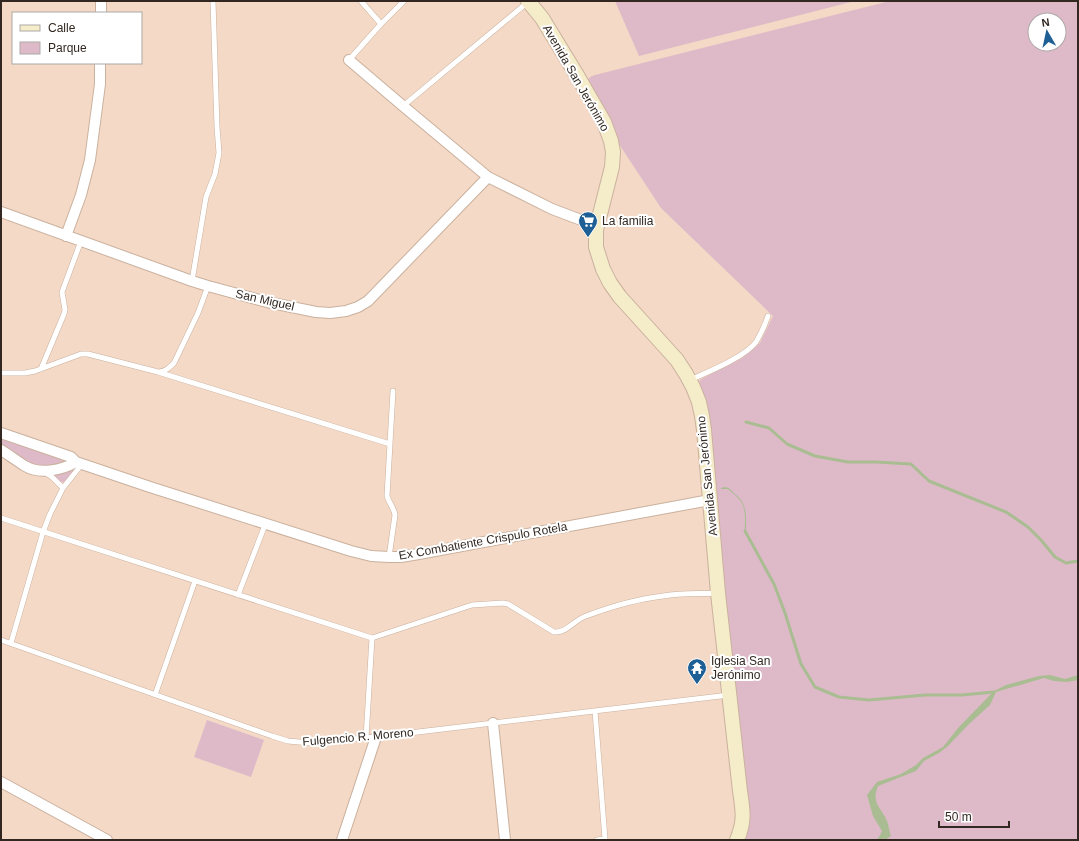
<svg xmlns="http://www.w3.org/2000/svg" width="1079" height="841" font-family="Arial,sans-serif">
<style>
.green{fill:#debac9;fill-rule:evenodd}
.water{fill:#a9bc92}
.lines{fill:none;stroke-linecap:round;stroke-linejoin:round}
.stream{stroke:#a9bc92;stroke-width:3}
.lane-casing{stroke:#cab19e;stroke-width:6}
.street-casing{stroke:#cab19e;stroke-width:12}
.secondary-casing{stroke:#cab19e;stroke-width:16}
.lane{stroke:#fff;stroke-width:5}
.street{stroke:#fff;stroke-width:10}
.secondary{stroke:#f5ecca;stroke-width:14}
.labels{text-anchor:middle;dominant-baseline:central;stroke-width:4;stroke-linejoin:round;paint-order:stroke}
.street-label{font-size:12px;fill:#322821;stroke:#fff}
.poi-label{font-size:12px;fill:#322821;stroke:#fff;text-anchor:start}
</style>
<rect width="100%" height="100%" fill="#f3d9c6"/>
<path class="green" d="M615 1H855L639 56Z
M890 1H1078V840H741L699 383 700 380 705 377 742 358 760 343 773 316 661 208 615 138 586 82 590 77 595 75ZM1035 20H1059V44H1035Z
M1 436 70 460 52 466H33L1 447Z
M77 467 64 482H61L52 474Z
M207 720 264 740 251 777 194 757Z"/>
<path class="water" d="M725 487C730 488 732 491 735 494 748 504 746 517 746 532L748 534H746C744 530 745 526 745 521 745 503 741 500 728 489H721V488Z
M1050 675 1065 679 1078 675V680L1067 682 1054 681 1044 678 996 692 990 705 969 724 948 746 939 753 924 761 916 771 878 786C871 804 881 807 887 821 889 826 889 831 891 836L885 840H876L879 837 882 831 873 816 867 795 877 782 901 774 916 765 923 758 943 747 958 728 994 691 1006 685 1039 676Z"/>
<g class="lines">
<path class="stream" d="M746 422 769 428 787 444 815 456 848 462H876L911 464 929 481 1006 512 1028 527 1041 540 1055 557 1066 563 1078 561
M745 531 774 584 785 613 801 664 815 687 839 697 869 700 925 695H962L994 692"/>
<defs>
<path id="lane" d="M361 1 381 24
M349 60 381 24 404 1
M403 106 528 2
M192 281 206 197 215 174 219 153 217 127 213 1
M41 369 64 314 65 310 62 292 81 241
M159 372C166 371 169 368 174 363L198 313 208 286
M1 373H25L35 371 81 354H88L158 372 390 444
M690 380C708 372 745 357 756 342 761 334 765 325 768 316
M44 472 52 477 63 488
M1 518 372 638 472 605 503 603 508 604 554 632C567 633 574 620 586 616 610 607 637 599 663 596 681 593 700 594 718 593
M389 557 395 515C394 508 389 503 387 496L393 391
M238 595 265 525
M1 640 272 736 288 741 310 743 376 737 729 695
M11 643 43 532 50 514 63 488 82 464
M155 695 195 581
M595 711 605 839 597 840
M366 738 372 638"/>
<path id="street" d="M101 13V1
M349 60 403 106 488 177 552 209 597 226
M1 212 192 281 208 286 267 302 316 312 330 313 346 311 358 307 368 301 488 177
M66 236 81 195 90 160 100 84V63
M1 433 71 457 76 462 150 487 351 551 371 556 389 557H401L419 554 710 500
M1 450C9 455 17 461 25 466 40 475 62 470 76 462
M493 723 505 840
M1 782 107 840
M342 840 376 737"/>
<path id="secondary" d="M528 1 542 18 578 77 604 122 611 141 613 152 612 167 596 230V247L603 269 610 283 620 297 677 360 686 374 693 387 699 402 702 416 704 430 718 593 740 791C743 811 745 821 737 840"/>
</defs>
<use href="#lane" class="lane-casing"/>
<use href="#street" class="street-casing"/>
<use href="#secondary" class="secondary-casing"/>
<use href="#lane" class="lane"/>
<use href="#street" class="street"/>
<use href="#secondary" class="secondary"/>
</g>
<defs>
<symbol id="supermarket-pin" viewBox="-11 -11 22 30"><path d="M0 17L-7.5 6A9.5 9.5 0 1 1 7.5 6Z" fill="#1e5f95" stroke="#fff"/><path d="M-6-5.5h2.5l.6 2H6L4.5 2H-2.5L-4.4-4H-6ZM-1.5 3.2a1.3 1.3 0 1 0 .1 0ZM3 3.2a1.3 1.3 0 1 0 .1 0Z" fill="#fff"/></symbol>
<symbol id="temple-pin" viewBox="-11 -11 22 30"><path d="M0 17L-7.5 6A9.5 9.5 0 1 1 7.5 6Z" fill="#1e5f95" stroke="#fff"/><path d="M0-6L5-2H3V0L6.5 2.5H4V6H1.5V3h-3V6H-4V2.5H-6.5L-3 0V-2H-5Z" fill="#fff"/></symbol>
</defs>
<g fill-rule="evenodd">
<use href="#supermarket-pin" x="577" y="210" width="22" height="30"/>
<use href="#temple-pin" x="686" y="657" width="22" height="30"/>
</g>
<g class="labels">
<g class="street-label">
<text transform="translate(576 78) rotate(60)">Avenida San Jerónimo</text>
<text transform="translate(265 300) rotate(13)">San Miguel</text>
<text transform="translate(707 476) rotate(-96)">Avenida San Jerónimo</text>
<text transform="translate(483 541) rotate(-10)">Ex Combatiente Crispulo Rotela</text>
<text transform="translate(358 737) rotate(-5)">Fulgencio R. Moreno</text>
</g>
<g class="poi-label">
<text x="602" y="221">La familia</text>
<text x="711" y="661">Iglesia San<tspan x="711" dy="14">Jerónimo</tspan></text>
</g>
</g>
<rect width="1079" height="841" fill="none" stroke="#322821" stroke-width="4"/>
<rect x="12" y="12" width="130" height="52" fill="#ffffff" stroke="#ada9a6"/>
<rect x="20" y="25" width="20" height="6" fill="#f5ecca" stroke="#ada9a6"/>
<text x="48" y="32" font-size="12" fill="#322821">Calle</text>
<rect x="20" y="42" width="20" height="12" fill="#debac9" stroke="#ada9a6"/>
<text x="48" y="52" font-size="12" fill="#322821">Parque</text>
<g transform="translate(1047 32) rotate(351)"><circle r="19" fill="#ffffff" stroke="#ada9a6"/>
<path d="M0-3L7 15L0 10L-7 15Z" fill="#1e5f95"/>
<text y="-6" font-size="11" font-weight="bold" text-anchor="middle" fill="#322821">N</text>
</g>
<path d="M939 821v6h70v-6" fill="none" stroke="#322821" stroke-width="2"/>
<text x="945" y="821" font-size="12" fill="#322821" stroke="#ffffff" stroke-width="3" paint-order="stroke">50 m</text>
</svg>
